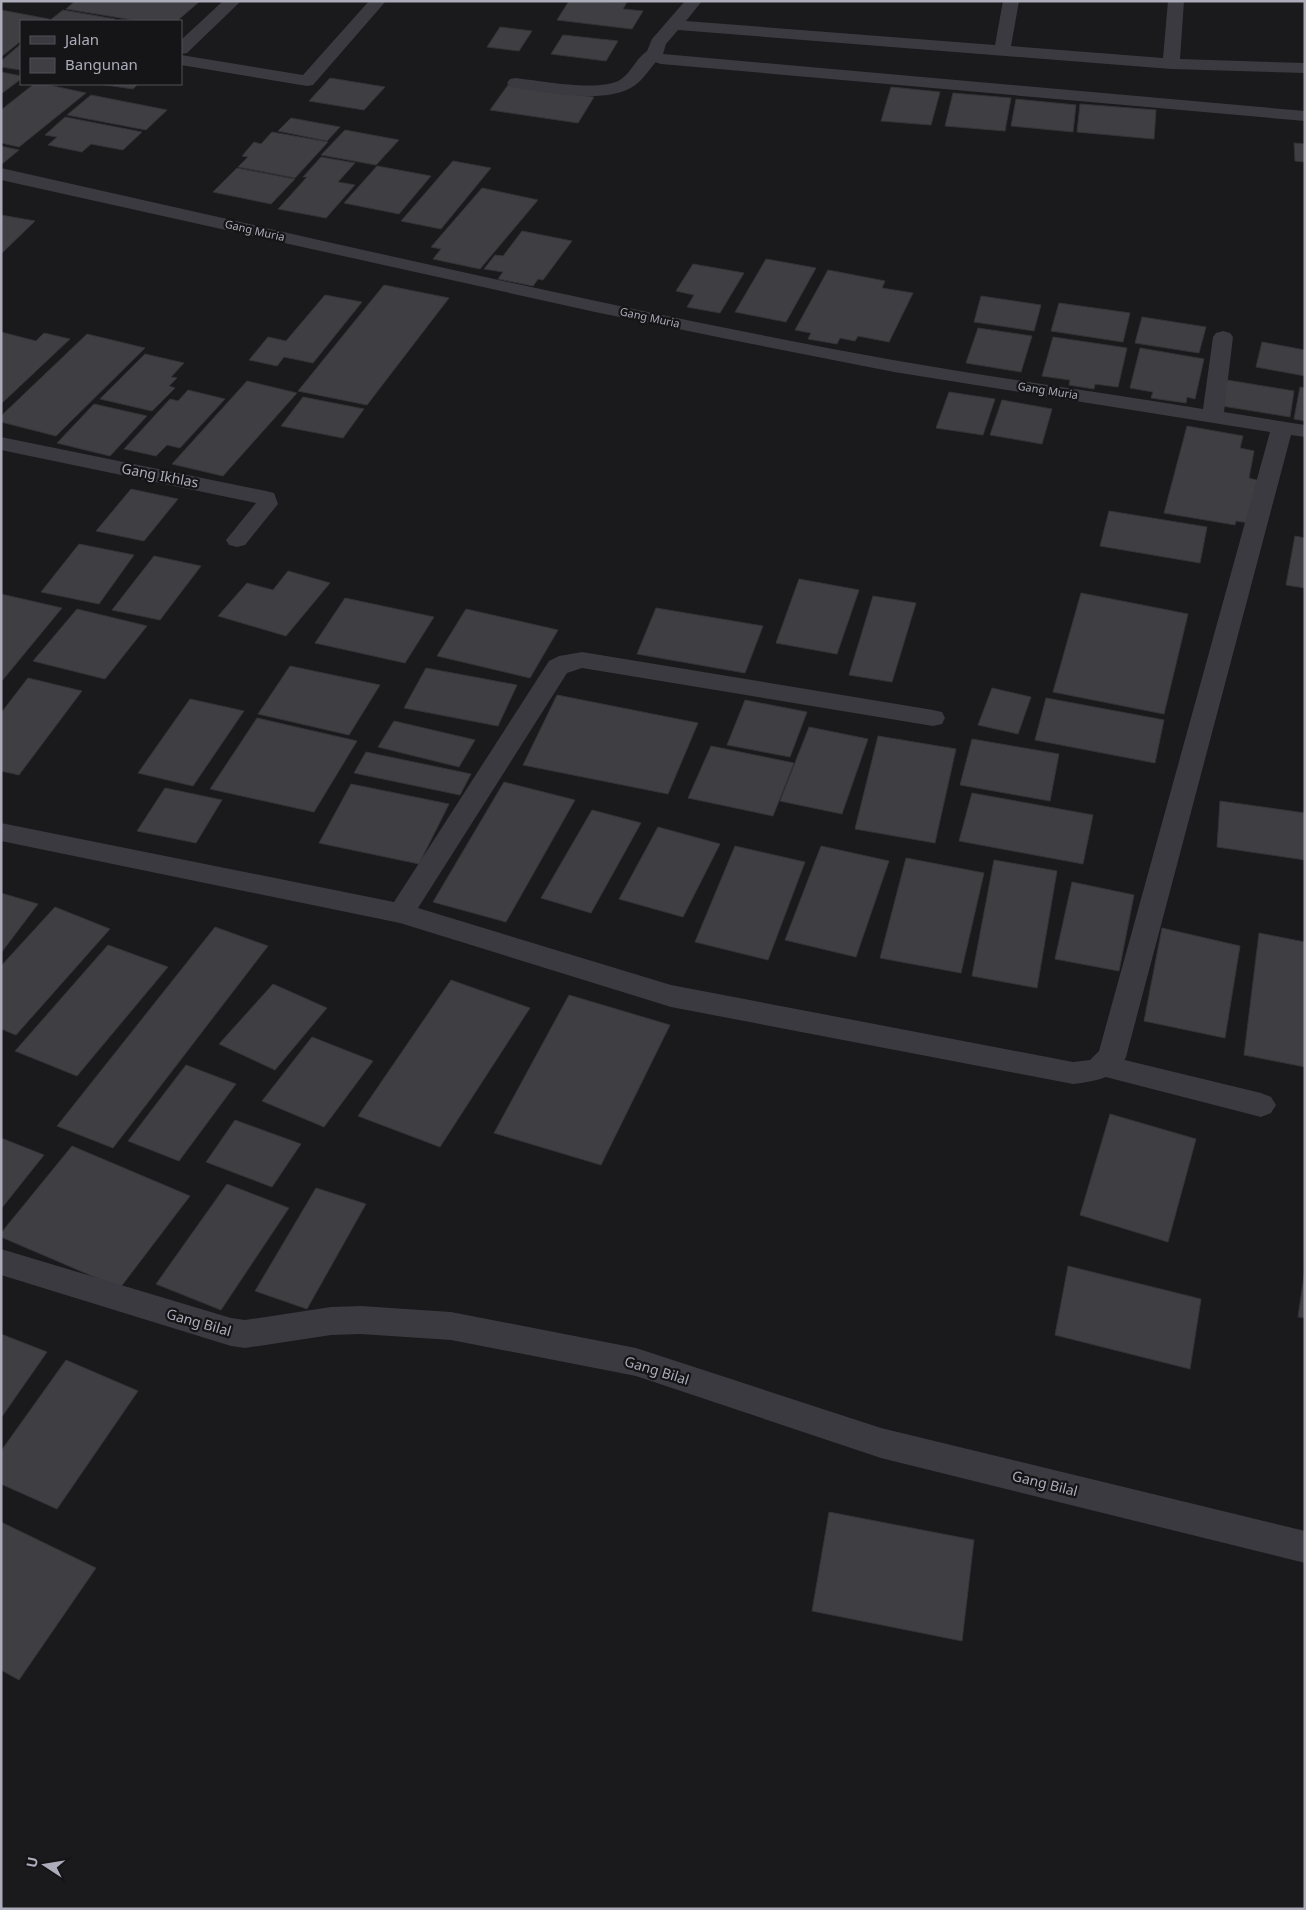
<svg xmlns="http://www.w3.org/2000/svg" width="1306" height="1910" font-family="'Noto Sans',sans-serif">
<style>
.building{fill:#3f3e42;stroke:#343337}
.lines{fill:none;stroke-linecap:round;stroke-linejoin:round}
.service{fill:#3b3a40;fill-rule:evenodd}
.minor{fill:#3b3a40;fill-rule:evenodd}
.labels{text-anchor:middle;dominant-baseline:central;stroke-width:4.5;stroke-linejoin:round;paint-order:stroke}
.far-street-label{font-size:11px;fill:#acacba;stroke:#151416}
.street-label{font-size:14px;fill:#acacba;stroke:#151416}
</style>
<rect width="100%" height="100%" fill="#1a191b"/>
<path class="building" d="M75 1H200L177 21H139L66 9Z
M569 1 627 2 623 9 643 11 632 29 557 20Z
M1 10 49 19 46 21H21V41L1 57Z
M63 10 115 19 113 21H49Z
M500 27 532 31 519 51 487 47Z
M563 35 618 41 606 61 551 54Z
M21 44V70L1 67V61Z
M1 72 21 76V79L1 94Z
M330 78 385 87 364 110 309 101Z
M34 84H44L86 93 19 147 1 143V110Z
M99 84H138L133 89Z
M508 85 594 97 578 123 490 110Z
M891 87 940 92 931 125 881 121Z
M953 93 1011 98 1005 131 945 126Z
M91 95 167 110 146 130 67 115Z
M1016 99 1076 105 1073 132 1011 126Z
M1080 104 1156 110 1154 139 1077 132Z
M65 117 142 132 123 150 91 144 82 152 48 145 57 137 45 135Z
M291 118 340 127 327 141 278 131Z
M345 130 399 140 376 165 321 155Z
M272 132 328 142 295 178 238 167 248 157 242 156 254 142 261 144Z
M1294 143 1305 144V162L1295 161Z
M1 146 19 150 2 164H1Z
M321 157 355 163 338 182 355 185 326 218 278 209 307 177H303Z
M453 161 491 168 441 229 401 221Z
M377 166 431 176 399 214 344 203Z
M237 168 295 179 271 204 213 192Z
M482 188 538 200 480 269 433 259 441 249 431 247Z
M1 215 35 221 1 254Z
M522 231 572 241 543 280 538 279 533 286 498 279 503 272 484 269 495 255 503 256Z
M766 259 816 268 786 322 735 312Z
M693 264 744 273 720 313 687 307 694 295 676 291Z
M828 270 885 281 882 288 913 293 889 342 858 336 855 341 840 338 837 344 808 339 811 333 795 330Z
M384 285 449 298 367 405 298 391Z
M325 295 362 302 313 363 284 357 277 366 249 360 268 337 286 341Z
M981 296 1041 305 1034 331 974 322Z
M1059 303 1130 313 1123 342 1051 331Z
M1142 317 1206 327 1199 353 1135 343Z
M978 328 1032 336 1021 372 966 363Z
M1 332 36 341 44 333 70 339 1 404Z
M87 334 145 348 56 436 1 422V416Z
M1053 337 1127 348 1118 387 1095 384 1094 389 1069 385 1070 380 1042 376Z
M1262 342 1305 350V376L1256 367Z
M1140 348 1204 359 1195 399 1187 397 1186 403 1151 398 1153 392 1130 388Z
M145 354 184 363 171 377 177 378 169 386 175 388 152 411 100 399Z
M1227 380 1294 391 1290 417 1222 406Z
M247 381 297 393 223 476 172 464Z
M1300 387 1305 388V421L1294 419Z
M188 390 225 399 180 448 167 445 156 456 124 449 170 399 178 401Z
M949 392 995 399 983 435 936 428Z
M303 397 364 409 343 438 281 426Z
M1002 400 1052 409 1042 444 990 435Z
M94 404 147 416 110 456 57 443Z
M1187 426 1243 436 1240 448 1254 451 1249 478 1260 481 1250 523 1236 521 1235 525 1164 513Z
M131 489 178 499 144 541 96 531Z
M1109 511 1207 527 1200 563 1100 546Z
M1295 536 1305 538V588L1286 585Z
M79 544 134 555 99 604 41 592Z
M154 556 201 566 160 620 112 610Z
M288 571 330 583 286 636 218 616 247 583 273 590Z
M799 579 859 590 837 654 776 643Z
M1081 593 1188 614 1164 714 1053 692Z
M1 594 62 608 1 682Z
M873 596 916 603 892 682 849 675Z
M345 598 434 617 405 663 315 643Z
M656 608 763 626 745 673 637 654Z
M77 609 147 626 105 679 33 661Z
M466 609 558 630 530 678 437 656Z
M290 666 380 685 349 735 258 714Z
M426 668 517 685 498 726 404 708Z
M28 678 82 691 19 775 1 771V713Z
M992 688 1031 697 1018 734 978 725Z
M557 695 698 723 668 794 523 765Z
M1046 698 1164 720 1155 763 1035 740Z
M190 699 244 711 193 786 138 773Z
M745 700 807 712 790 757 727 745Z
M257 718 357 741 314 812 210 789Z
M394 721 475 740 459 767 378 747Z
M809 727 868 739 842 814 780 801Z
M878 736 956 749 935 843 855 829Z
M972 739 1059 754 1050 801 960 785Z
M711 746 794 763 773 816 688 798Z
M366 752 471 774 460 795 354 773Z
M504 782 575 800 506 922 433 902Z
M351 784 449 804 419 864 319 843Z
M165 788 222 800 196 843 137 831Z
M972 793 1093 815 1083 864 959 841Z
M1220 801 1305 813V860L1217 847Z
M592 810 641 823 591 913 541 898Z
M658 827 720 844 683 917 619 899Z
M735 846 805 862 768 960 695 942Z
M821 846 889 861 856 957 785 940Z
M906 858 984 873 961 973 880 958Z
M994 860 1057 871 1037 988 972 976Z
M1072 882 1134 895 1119 971 1055 959Z
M1 893 38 904 1 953Z
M55 907 110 929 16 1035 1 1029V966Z
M215 927 268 946 113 1148 57 1126Z
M1162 928 1240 946 1225 1038 1144 1021Z
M1259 933 1305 942V1067L1244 1055Z
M108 945 168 967 77 1076 15 1051Z
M451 980 530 1008 440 1147 358 1116Z
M273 984 327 1008 275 1070 219 1044Z
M569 995 670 1025 601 1165 494 1133Z
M312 1037 373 1061 324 1127 262 1101Z
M186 1065 236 1084 179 1161 128 1141Z
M1110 1114 1196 1139 1168 1242 1080 1215Z
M235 1120 301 1144 272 1187 206 1162Z
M1 1138 44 1155 1 1209Z
M72 1146 190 1196 120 1288 1 1237V1233Z
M227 1184 289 1208 221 1310 156 1284Z
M316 1188 366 1204 307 1309 255 1291Z
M1068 1266 1201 1299 1190 1369 1055 1335Z
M1305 1269V1318L1298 1317Z
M1 1334 47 1352 1 1418Z
M66 1360 138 1391 57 1509 1 1484V1451Z
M829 1512 974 1540 962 1641 812 1611Z
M1 1522 96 1568 19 1680 1 1670Z"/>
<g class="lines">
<path class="service" d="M653 49 659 50 662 54 659 58C651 67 644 79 634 86 606 105 547 92 516 88L510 87 507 83 510 79 516 78C541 81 599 92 620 80 633 72 638 52 653 49Z
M1104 1055 1261 1093 1271 1097 1276 1105 1271 1113 1261 1117 1094 1074 1090 1066 1094 1058Z"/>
<path class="minor" d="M223 1H241L187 53 181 54V40Z
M369 1H386L313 85 307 86 181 65V55L303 75Z
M685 1H702L686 21 995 45 1003 1H1019L1011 46 1163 58 1168 1H1184L1180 59 1305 63V73L1171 69 678 30 666 44 663 54 1305 111V121L661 64 648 60 645 56 652 39Z
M1 168C298 234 594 306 893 360 996 378 1100 392 1203 409L1213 337 1216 333 1223 331 1230 333 1233 337 1224 412 1305 425V437L1291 435 1126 1057C1115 1079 1096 1081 1073 1084L671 1007 400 923 1 841V823L394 902 549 661 559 656 582 652 933 710 942 712 945 718 942 724 933 726 582 668 567 673 418 908 671 985 1073 1062 1090 1060 1099 1051 1270 432 894 372 747 343 595 312 1 180Z
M1 437 266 491 274 493 278 504 245 545 237 547 229 545 226 540 256 503 1 450Z
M1 1249 231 1318 245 1320 331 1307 361 1306 451 1312 636 1348 881 1428 1305 1531V1563L881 1458 636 1376 451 1340 361 1334 331 1335 245 1348 231 1346 1 1275Z"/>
</g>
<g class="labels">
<g class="far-street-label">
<text transform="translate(255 230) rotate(13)">Gang Muria</text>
<text transform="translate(650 317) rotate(12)">Gang Muria</text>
<text transform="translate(1048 390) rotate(9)">Gang Muria</text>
</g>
<g class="street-label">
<text transform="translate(160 475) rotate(11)">Gang Ikhlas</text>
<text transform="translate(199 1322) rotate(16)">Gang Bilal</text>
<text transform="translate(657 1370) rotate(17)">Gang Bilal</text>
<text transform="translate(1045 1483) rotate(14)">Gang Bilal</text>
</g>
</g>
<rect width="1306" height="1910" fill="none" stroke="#acacba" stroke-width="5"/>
<rect x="20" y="20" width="162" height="65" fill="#151416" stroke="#515158"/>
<rect x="30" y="36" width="25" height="8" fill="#3b3a40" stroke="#515158"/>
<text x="65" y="45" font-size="15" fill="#acacba">Jalan</text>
<rect x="30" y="58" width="25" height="15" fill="#3f3e42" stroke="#515158"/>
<text x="65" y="70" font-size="15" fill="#acacba">Bangunan</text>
<g transform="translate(45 1865) rotate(282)" stroke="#151416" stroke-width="4" paint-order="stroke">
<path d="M0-4L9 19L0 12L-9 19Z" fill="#acacba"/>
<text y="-8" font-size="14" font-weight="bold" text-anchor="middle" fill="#acacba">U</text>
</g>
</svg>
